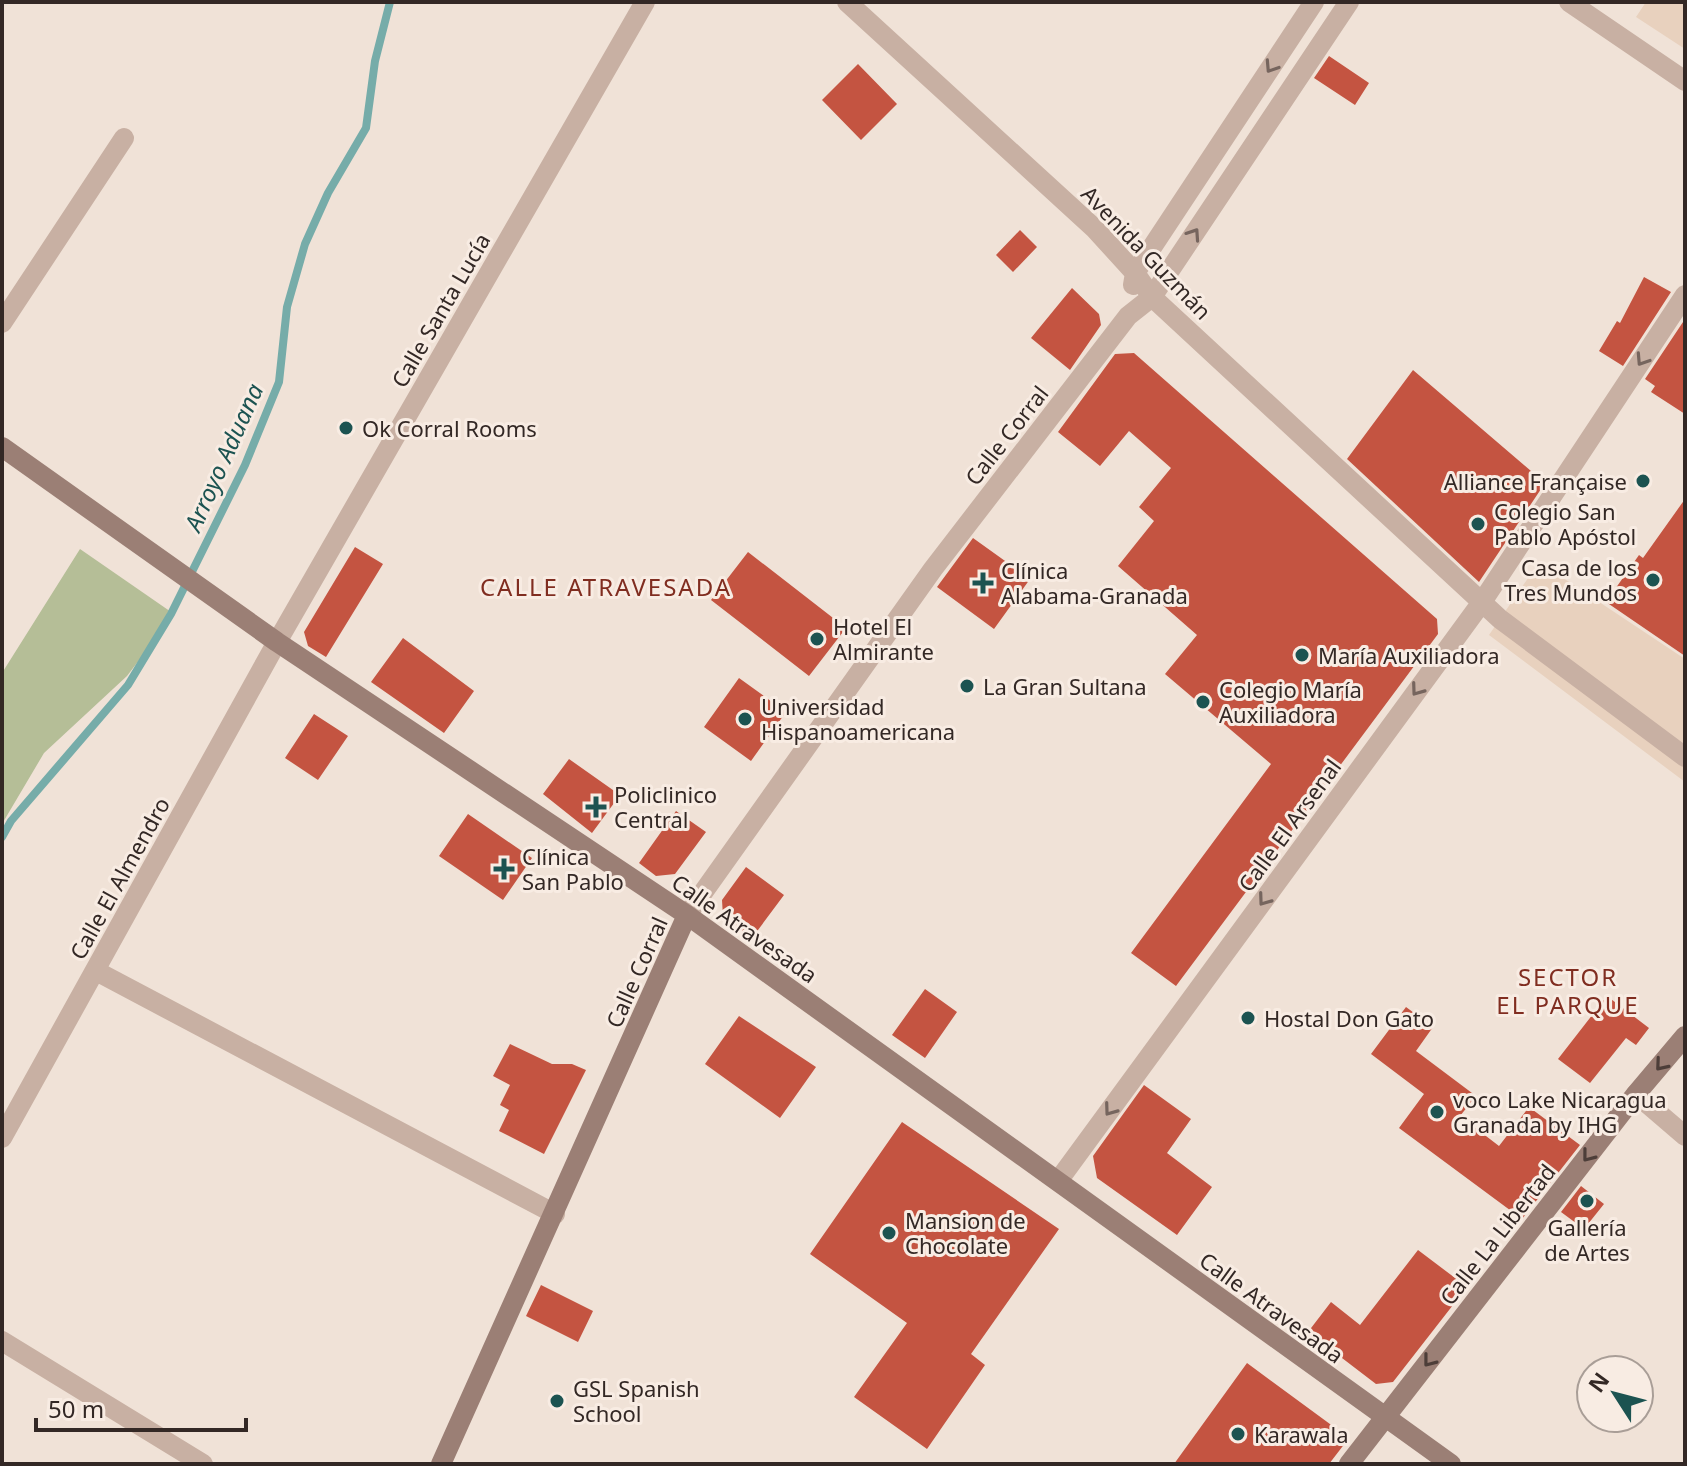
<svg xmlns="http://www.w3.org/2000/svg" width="1687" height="1466" font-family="'Noto Sans',sans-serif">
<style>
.green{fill:#b5be97}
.plaza{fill:#e8d1be}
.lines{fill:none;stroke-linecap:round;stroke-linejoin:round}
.stream{stroke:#76aca9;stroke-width:8}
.building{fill:#c45441}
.street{stroke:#c8b0a3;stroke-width:20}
.secondary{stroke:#9b7f75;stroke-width:20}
.oneway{stroke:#76655e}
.oneway2{stroke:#4d3e39}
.poi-dot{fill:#1c5351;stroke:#f8ece3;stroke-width:3}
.labels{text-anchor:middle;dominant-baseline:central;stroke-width:6;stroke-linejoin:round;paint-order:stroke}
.street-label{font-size:22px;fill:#332825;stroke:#f8ece3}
.poi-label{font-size:22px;fill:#332825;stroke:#f8ece3;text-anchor:start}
.water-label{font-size:24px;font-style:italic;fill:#1c5351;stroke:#f8ece3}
.neighbourhood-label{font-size:24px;letter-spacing:2px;fill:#802d20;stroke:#f8ece3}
</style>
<rect width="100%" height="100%" fill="#f0e2d7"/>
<path class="green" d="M80 549 174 614 127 676 44 753 2 824V673Z"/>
<path class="plaza" d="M1646 2H1685V49L1636 17Z
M1539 562 1685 659V782L1489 635Z"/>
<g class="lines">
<path class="stream" d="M2 837 11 821 128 685 171 614 245 465 279 382 287 307 305 244 328 193 366 128 375 61 390 2"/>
</g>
<path class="building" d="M1329 56 1369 83 1355 105 1314 78Z
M858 64 897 104 861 140 822 100Z
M1020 230 1037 247 1013 272 996 255Z
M1644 277 1671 292 1623 366 1599 351 1617 321 1620 323Z
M1072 288 1099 314 1101 325 1070 370 1031 338Z
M1685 319V414L1651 392 1655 386 1645 379Z
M1134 353 1437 619 1438 634 1176 986 1131 953 1271 764 1165 674 1197 635 1118 566 1154 521 1139 507 1171 468 1129 431 1100 466 1058 432 1115 354Z
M1413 370 1545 483 1479 582 1347 459Z
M1685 499V656L1606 602 1639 555 1643 558Z
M973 538 1030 579 994 629 937 587Z
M355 547 383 564 326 657 308 646 304 632Z
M748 552 846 628 809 676 711 600Z
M403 638 474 691 444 733 371 682Z
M739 678 786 712 751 761 704 727Z
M314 714 348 736 318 780 285 758Z
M569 759 620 795 592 833 543 794Z
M676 811 706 832 675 874 656 876 639 863Z
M468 814 532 858 503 900 439 856Z
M746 867 784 895 752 938 723 917 722 900Z
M925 989 957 1012 925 1058 892 1035Z
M1607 996 1649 1028 1636 1045 1626 1038 1590 1083 1558 1059Z
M1406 1007 1433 1027 1416 1051 1476 1096 1460 1116 1499 1146 1529 1107 1580 1145 1522 1219 1399 1128 1424 1094 1371 1054Z
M739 1016 816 1067 780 1118 705 1064Z
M510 1044 552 1064H572L586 1070 544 1154 499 1131 509 1110 500 1105 510 1085 493 1076Z
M1144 1085 1191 1119 1167 1153 1212 1187 1177 1235 1097 1178 1093 1156Z
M902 1122 1059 1229 971 1354 985 1365 927 1449 854 1397 907 1323 810 1254Z
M1581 1186 1604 1204 1584 1229 1561 1212Z
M1418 1250 1467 1287 1393 1382 1376 1384 1308 1332 1331 1302 1360 1325Z
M541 1285 593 1311 578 1342 526 1316Z
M1247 1363 1349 1438 1329 1464H1174Z"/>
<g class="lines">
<path class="street" d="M847 2 1094 228 1135 273 1152 297 1500 619 1685 757
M1569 2 1685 81
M1133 285 1135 273 1314 2
M2 323 124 138
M687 915 933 569 1128 316 1152 297 1349 2
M96 971 555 1214
M1636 1094 1685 1136
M2 1138 277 642 645 2
M1058 1181 1482 602 1685 295
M2 1341 203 1464"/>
<path class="secondary" d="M2 447 277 642 687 915 1451 1464
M441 1464 687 915
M1349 1464 1636 1094 1685 1036"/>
</g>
<defs><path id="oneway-chevron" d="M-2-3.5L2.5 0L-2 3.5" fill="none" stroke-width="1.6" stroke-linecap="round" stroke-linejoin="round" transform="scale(2)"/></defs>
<g class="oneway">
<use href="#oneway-chevron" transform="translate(1271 67) rotate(123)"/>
<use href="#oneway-chevron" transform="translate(1194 234) rotate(-56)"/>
<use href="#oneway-chevron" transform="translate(1642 360) rotate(123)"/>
<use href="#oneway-chevron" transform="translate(1417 690) rotate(126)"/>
<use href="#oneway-chevron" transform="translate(1264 900) rotate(126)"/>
<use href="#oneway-chevron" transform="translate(1110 1110) rotate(126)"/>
</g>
<g class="oneway2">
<use href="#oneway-chevron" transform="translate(1661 1065) rotate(130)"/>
<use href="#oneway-chevron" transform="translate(1588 1156) rotate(128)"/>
<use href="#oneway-chevron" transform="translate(1429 1361) rotate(128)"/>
</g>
<g class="poi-dot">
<circle cx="346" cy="428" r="8"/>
<circle cx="1643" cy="481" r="8"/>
<circle cx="1478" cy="524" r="8"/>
<circle cx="1653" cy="580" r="8"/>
<path d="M979 571h8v8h8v8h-8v8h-8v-8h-8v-8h8z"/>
<circle cx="817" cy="639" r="8"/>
<circle cx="1302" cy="655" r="8"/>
<circle cx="967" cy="686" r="8"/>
<circle cx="1203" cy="702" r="8"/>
<circle cx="745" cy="719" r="8"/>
<path d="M592 795h8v8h8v8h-8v8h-8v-8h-8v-8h8z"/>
<path d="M500 857h8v8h8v8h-8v8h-8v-8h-8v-8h8z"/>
<circle cx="1248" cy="1018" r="8"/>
<circle cx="1437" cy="1112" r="8"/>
<circle cx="1587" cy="1201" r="8"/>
<circle cx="889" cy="1233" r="8"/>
<circle cx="557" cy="1401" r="8"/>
<circle cx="1238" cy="1434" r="8"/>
</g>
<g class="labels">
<g class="street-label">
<text transform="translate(1147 252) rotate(46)">Avenida Guzmán</text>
<text transform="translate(440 310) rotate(-60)">Calle Santa Lucía</text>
<text transform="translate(1006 435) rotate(-52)">Calle Corral</text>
<text transform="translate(1289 825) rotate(-54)">Calle El Arsenal</text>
<text transform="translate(119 878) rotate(-61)">Calle El Almendro</text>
<text transform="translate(745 928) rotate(35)">Calle Atravesada</text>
<text transform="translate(636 972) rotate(-66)">Calle Corral</text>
<text transform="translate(1497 1234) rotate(-52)">Calle La Libertad</text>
<text transform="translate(1272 1307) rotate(36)">Calle Atravesada</text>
</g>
<g class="poi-label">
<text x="362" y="428">Ok Corral Rooms</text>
<text x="1627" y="481" text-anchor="end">Alliance Française</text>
<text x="1494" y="511">Colegio San<tspan x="1494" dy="25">Pablo Apóstol</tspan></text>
<text x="1637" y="567" text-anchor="end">Casa de los<tspan x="1637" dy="25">Tres Mundos</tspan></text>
<text x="1001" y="570">Clínica<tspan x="1001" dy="25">Alabama-Granada</tspan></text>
<text x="833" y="626">Hotel El<tspan x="833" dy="25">Almirante</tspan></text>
<text x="1318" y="655">María Auxiliadora</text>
<text x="983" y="686">La Gran Sultana</text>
<text x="1219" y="689">Colegio María<tspan x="1219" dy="25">Auxiliadora</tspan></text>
<text x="761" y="706">Universidad<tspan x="761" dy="25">Hispanoamericana</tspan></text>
<text x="614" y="794">Policlinico<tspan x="614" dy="25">Central</tspan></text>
<text x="522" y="856">Clínica<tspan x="522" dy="25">San Pablo</tspan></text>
<text x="1264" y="1018">Hostal Don Gato</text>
<text x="1453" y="1099">voco Lake Nicaragua<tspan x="1453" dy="25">Granada by IHG</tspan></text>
<text x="905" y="1220">Mansion de<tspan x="905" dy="25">Chocolate</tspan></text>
<text x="1587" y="1227" text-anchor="middle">Gallería<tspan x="1587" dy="25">de Artes</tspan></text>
<text x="573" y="1388">GSL Spanish<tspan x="573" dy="25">School</tspan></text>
<text x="1254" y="1434">Karawala</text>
</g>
<g class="water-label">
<text transform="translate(223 457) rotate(-66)">Arroyo Aduana</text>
</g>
<g class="neighbourhood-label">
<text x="606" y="586">CALLE ATRAVESADA</text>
<text x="1568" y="976">SECTOR<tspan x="1568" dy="28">EL PARQUE</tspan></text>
</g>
</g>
<rect width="1687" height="1466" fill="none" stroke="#332825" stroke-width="8"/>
<g transform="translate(1615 1394) rotate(306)"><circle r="38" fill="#f8ece3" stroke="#a99e97" stroke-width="2"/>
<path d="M0-6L14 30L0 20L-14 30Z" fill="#1c5351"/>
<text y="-12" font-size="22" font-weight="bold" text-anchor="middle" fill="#332825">N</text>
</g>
<path d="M36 1418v12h210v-12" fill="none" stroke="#332825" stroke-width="4"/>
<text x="48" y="1418" font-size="24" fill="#332825" stroke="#f8ece3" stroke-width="6" paint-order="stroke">50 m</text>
</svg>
